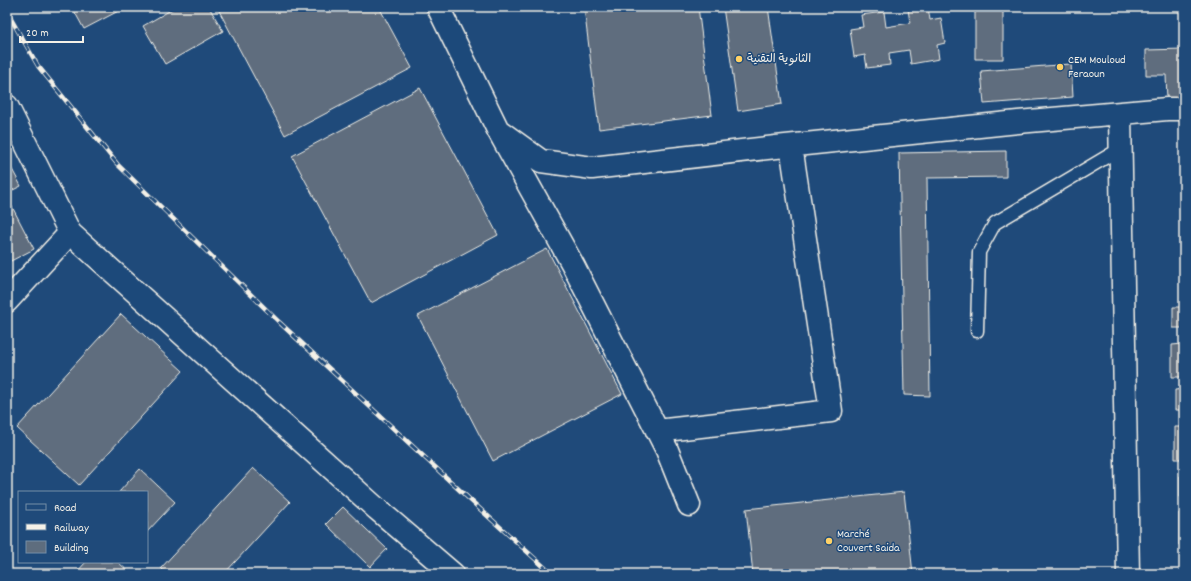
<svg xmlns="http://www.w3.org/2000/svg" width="1191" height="581" font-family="Dekko,'Playpen Sans Arabic',sans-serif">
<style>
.building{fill:#5e6d7e;stroke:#f4f1e8}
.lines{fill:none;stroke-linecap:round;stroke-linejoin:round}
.service-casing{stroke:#f4f1e8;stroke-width:15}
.minor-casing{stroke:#f4f1e8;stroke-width:25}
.service{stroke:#1f4a7a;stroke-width:12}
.minor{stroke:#1f4a7a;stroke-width:22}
.rail-casing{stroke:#f4f1e8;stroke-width:4.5}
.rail{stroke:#1f4a7a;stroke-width:3;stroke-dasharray:9;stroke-linecap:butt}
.poi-dot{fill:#ffd166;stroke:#1f4a7a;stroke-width:1.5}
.labels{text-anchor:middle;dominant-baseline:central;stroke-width:3;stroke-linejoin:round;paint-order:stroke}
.poi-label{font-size:12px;fill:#f4f1e8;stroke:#1f4a7a;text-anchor:start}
</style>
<rect width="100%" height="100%" fill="#1f4a7a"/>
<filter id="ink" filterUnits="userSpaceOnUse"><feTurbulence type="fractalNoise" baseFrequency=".025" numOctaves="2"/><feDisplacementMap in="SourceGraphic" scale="8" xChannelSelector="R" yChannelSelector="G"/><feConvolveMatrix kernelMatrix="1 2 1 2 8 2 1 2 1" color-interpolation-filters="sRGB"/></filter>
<g filter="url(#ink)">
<path class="building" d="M72 7H126L84 29Z
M176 7H209L223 31 165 64 143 26Z
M217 7H379L412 68 285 135Z
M584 7H698L712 115 599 129Z
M723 7H768L782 104 738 111Z
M921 7H928L930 20 941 18 945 43 937 45 939 59 911 64 909 50 889 53 890 65 867 68 865 55 854 57 850 29 863 27 861 15 884 12 886 27 910 23 908 9Z
M975 7H1003V59H975Z
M1184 49V99L1167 100 1166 75H1146V50Z
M1071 64 1073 97 984 104 981 71Z
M420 88 498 235 371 303 292 156Z
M1006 151V177L927 178 930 396 904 395 899 153Z
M7 160 21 186 7 193Z
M7 197 34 249 7 263Z
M547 249 622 394 493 461 418 316Z
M1173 307H1184V377H1172V345L1183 344V328H1173Z
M121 314 183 371 79 485 17 428Z
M1184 389V410H1175V390Z
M1175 427H1184V459H1175Z
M253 468 290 502 224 574H167L161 568Z
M140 469 175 502 147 532V492H119Z
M1180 476H1184V497H1180Z
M904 492 913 574H753L746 509Z
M343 507 387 549 370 567 326 524Z
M1179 513H1184V545H1179Z
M86 562H118L131 574H75Z"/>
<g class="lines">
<defs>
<path id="service" d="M977 331 979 252 995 223 1120 149"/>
<path id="minor" d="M438 7 498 130 573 265 667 450 689 505
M7 106 70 233 7 301
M1120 114 1128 574
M498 130 541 161 592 168 776 147 1018 122 1167 109H1184
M70 233 377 509 453 574
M657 431 831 411 791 146"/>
</defs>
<use href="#service" class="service-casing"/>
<use href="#minor" class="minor-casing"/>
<use href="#service" class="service"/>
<use href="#minor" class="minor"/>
<defs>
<path id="rail" d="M7 12 38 66 118 165 279 322 480 509 552 574"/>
</defs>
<use href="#rail" class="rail-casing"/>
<use href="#rail" class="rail"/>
</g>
</g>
<g class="poi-dot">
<circle cx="739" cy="59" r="4"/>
<circle cx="1060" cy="67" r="4"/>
<circle cx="829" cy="541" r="4"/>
</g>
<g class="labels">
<g class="poi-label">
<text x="747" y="59">الثانوية التقنية</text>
<text x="1068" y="60">CEM Mouloud<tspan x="1068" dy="14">Feraoun</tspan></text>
<text x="837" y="534">Marché<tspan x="837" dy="14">Couvert Saida</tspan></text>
</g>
</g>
<rect width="1191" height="581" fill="none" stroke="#1f4a7a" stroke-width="24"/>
<rect x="12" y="12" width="1167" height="557" fill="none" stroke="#f4f1e8" stroke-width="1.5" filter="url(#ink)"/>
<rect x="18" y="491" width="130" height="72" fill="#1f4a7a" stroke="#748da6"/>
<rect x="26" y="504" width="20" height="6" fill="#1f4a7a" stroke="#748da6"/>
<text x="54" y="511" font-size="12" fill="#f4f1e8">Road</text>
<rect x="26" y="524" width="20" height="6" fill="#f4f1e8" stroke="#748da6"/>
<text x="54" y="531" font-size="12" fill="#f4f1e8">Railway</text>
<rect x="26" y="541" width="20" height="12" fill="#5e6d7e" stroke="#748da6"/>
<text x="54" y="551" font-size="12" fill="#f4f1e8">Building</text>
<path d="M20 36v6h63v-6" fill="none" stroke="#f4f1e8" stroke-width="2"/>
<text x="26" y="36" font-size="12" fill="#f4f1e8" stroke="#1f4a7a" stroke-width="3" paint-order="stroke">20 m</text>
</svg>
